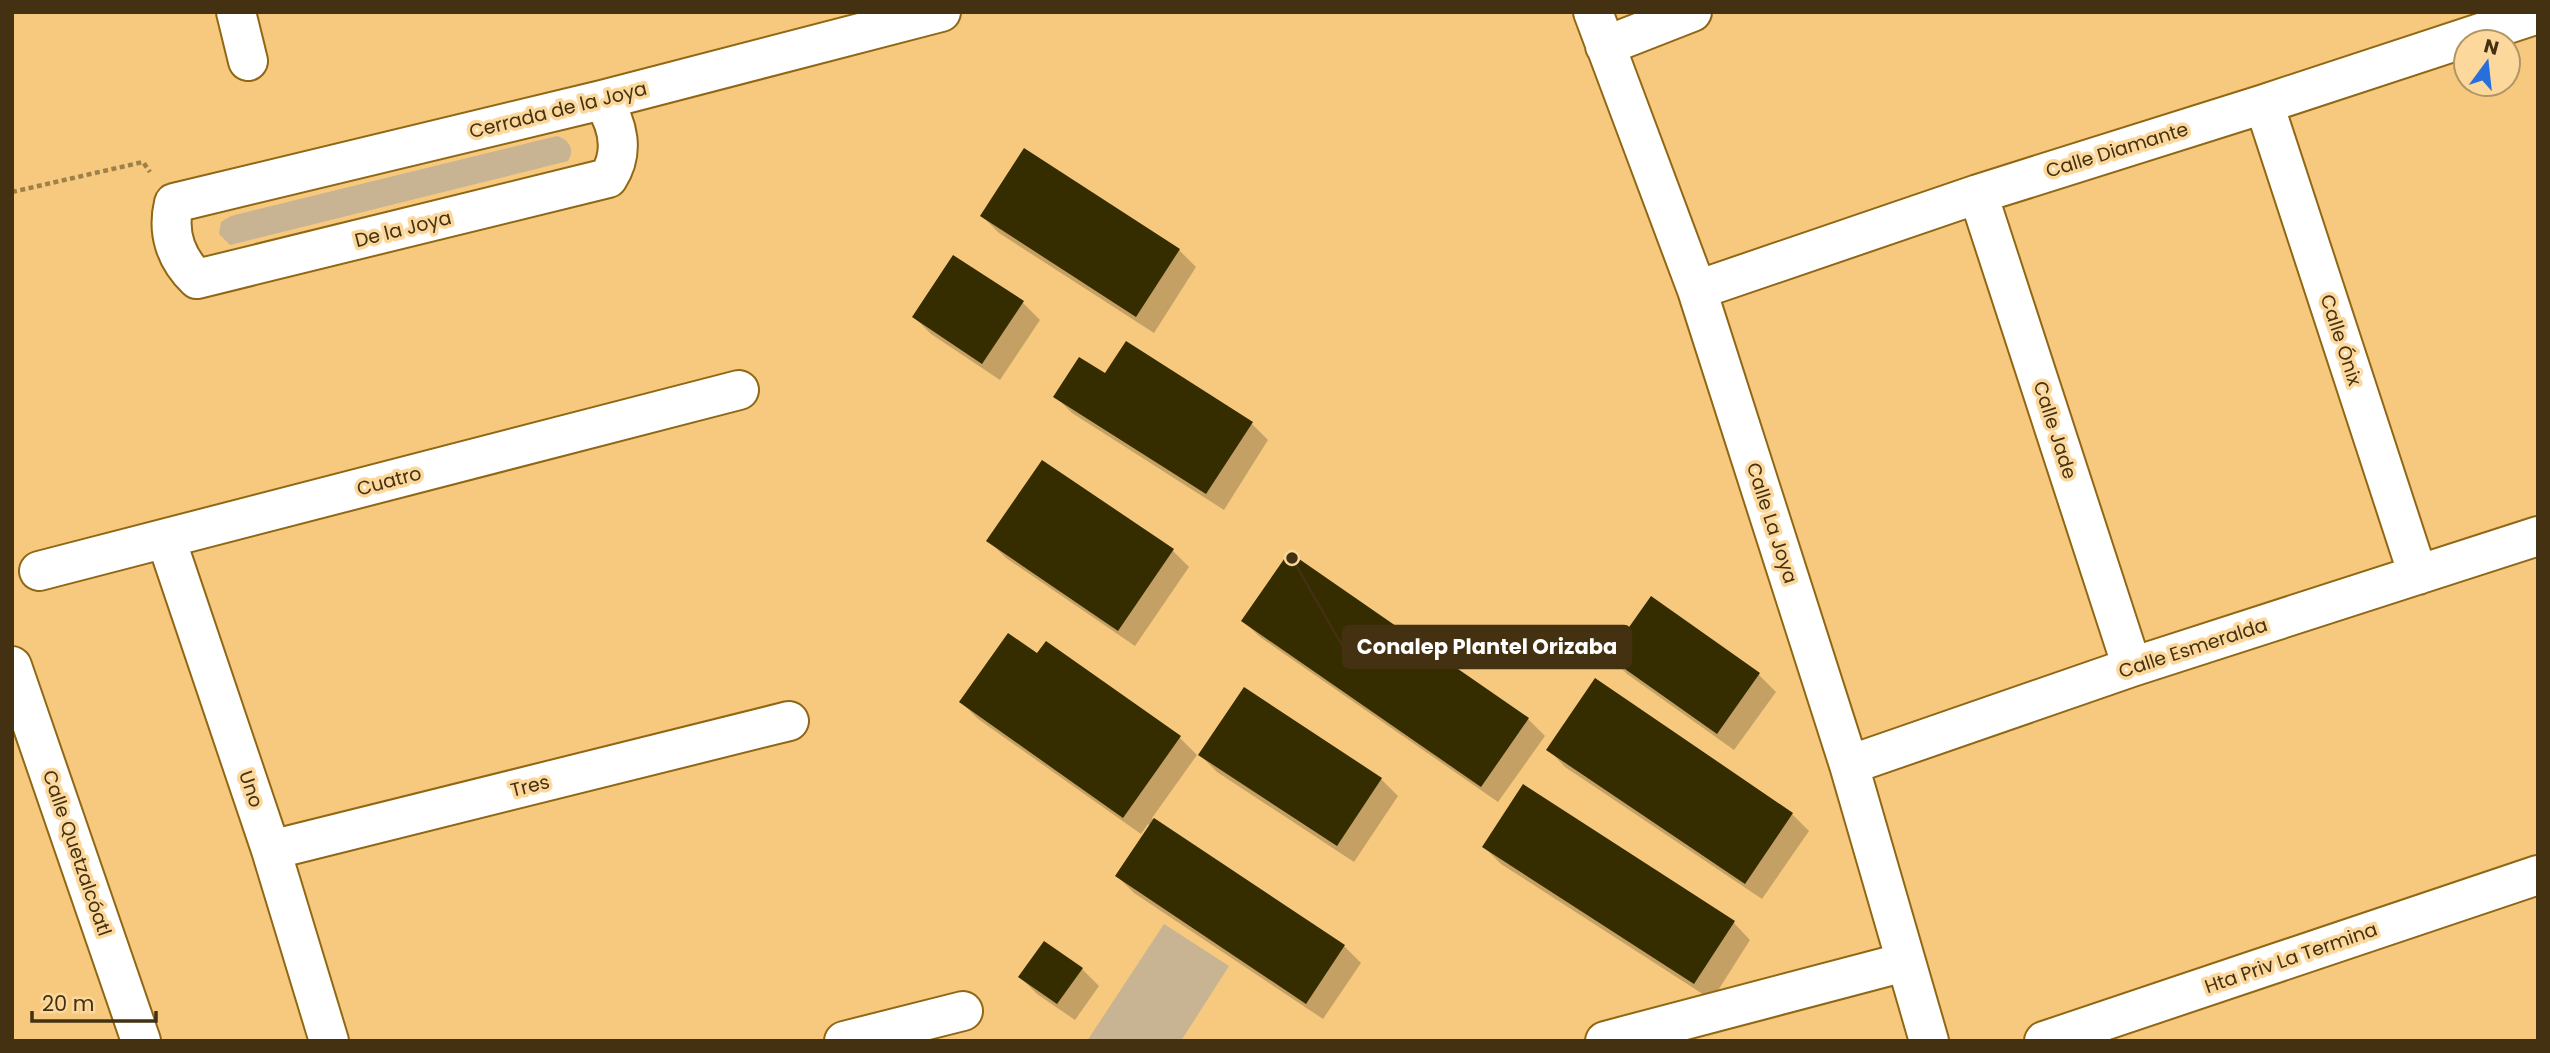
<svg xmlns="http://www.w3.org/2000/svg" width="2550" height="1053" font-family="Poppins,sans-serif">
<style>
.green{fill:#c8b493}
.shadow{fill:#0003}
.building{fill:#352d00}
.lines{fill:none;stroke-linecap:round;stroke-linejoin:round}
.minor-casing{stroke:#906714;stroke-width:42}
.path{stroke:#9f8049;stroke-width:4.5;stroke-dasharray:5 3.5;stroke-linecap:butt}
.minor{stroke:#fff;stroke-width:38}
.labels{text-anchor:middle;dominant-baseline:central;stroke-width:7;stroke-linejoin:round;paint-order:stroke}
.street-label{font-size:19px;fill:#433111;stroke:#fcd89d}
.leader{fill:none;stroke:#433111;stroke-width:2.5}
.callout-dot{fill:#433111;stroke:#fcd89d;stroke-width:2.5}
.callout{fill:#433111;stroke:#433111;stroke-width:2.5}
.callout-label{font-size:21px;text-anchor:middle;font-weight:bold;fill:#fff}
</style>
<rect width="100%" height="100%" fill="#f6c97e"/>
<path class="green" d="M557 136C570 140 575 150 568 161L230 245 219 234 221 222 231 216Z
M1164 924 1229 966 1181 1041H1087Z"/>
<path class="shadow" d="M1025 150 1179 250 1196 267 1154 333 999 233 982 216Z
M954 257 1023 303 1040 320 1000 380 931 334 914 317Z
M1105 376 1251 423 1268 440 1224 510 1072 413 1055 396Z
M989 541 1172 550 1189 567 1135 646 1006 558Z
M1652 599 1759 675 1776 692 1734 750 1627 674 1610 657Z
M1243 621 1528 719 1545 736 1498 802 1260 637Z
M1046 644 1180 738 1197 755 1152 818 1344 946 1361 963 1323 1019 1134 893 1117 876 1150 826 1148 824 1141 834 978 719 961 702 1038 656Z
M1549 750 1792 814 1809 831 1762 899 1565 767Z
M1200 755 1381 779 1398 796 1354 862 1217 772Z
M1484 847 1734 923 1750 940 1712 1000 1501 864Z
M1082 969 1099 986 1075 1020 1037 994 1020 977Z"/>
<path class="building" d="M1024 148 1180 249 1136 317 980 216Z
M953 255 1024 301 982 364 912 317Z
M1126 341 1253 422 1206 494 1053 397 1079 357 1105 373Z
M1042 460 1174 549 1118 631 986 541Z
M1289 552 1529 718 1481 787 1241 621Z
M1651 596 1760 673 1717 734 1608 657Z
M1008 633 1037 653 1046 641 1181 736 1123 818 959 702Z
M1595 678 1793 813 1745 884 1546 750Z
M1244 687 1382 778 1337 846 1198 755Z
M1523 784 1735 921 1694 984 1482 847Z
M1154 818 1345 945 1306 1004 1115 876Z
M1044 941 1083 968 1057 1004 1018 977Z"/>
<g class="lines">
<defs>
<path id="minor" d="M236 12 248 61
M1593 12 1697 290 1849 765 1929 1041
M1605 46 1692 12
M602 100C618 124 625 152 608 178L197 279C175 258 167 232 174 203L602 100 941 12
M2264 104 2418 575
M1978 194 2132 667
M1697 290 1978 194 2264 104 2538 14
M166 539 271 850 329 1041
M39 571 739 390
M12 666 141 1041
M1849 765 2132 667 2538 536
M271 850 789 721
M844 1041 963 1011
M1605 1041 1905 962
M2044 1041 2538 875"/>
</defs>
<use href="#minor" class="minor-casing"/>
<path class="path" d="M12 192 143 162 150 172"/>
<use href="#minor" class="minor"/>
</g>
<g class="labels">
<g class="street-label">
<text transform="translate(558 110) rotate(-14)">Cerrada de la Joya</text>
<text transform="translate(2117 150) rotate(-17)">Calle Diamante</text>
<text transform="translate(403 229) rotate(-14)">De la Joya</text>
<text transform="translate(2341 340) rotate(72)">Calle Ónix</text>
<text transform="translate(2055 430) rotate(72)">Calle Jade</text>
<text transform="translate(389 481) rotate(-15)">Cuatro</text>
<text transform="translate(1772 523) rotate(72)">Calle La Joya</text>
<text transform="translate(2193 648) rotate(-18)">Calle Esmeralda</text>
<text transform="translate(530 786) rotate(-14)">Tres</text>
<text transform="translate(251 789) rotate(71)">Uno</text>
<text transform="translate(77 853) rotate(71)">Calle Quetzalcóatl</text>
<text transform="translate(2291 958) rotate(-19)">Hta Priv La Termina</text>
</g>
</g>
<path class="leader" d="M1292 558L1343 647"/>
<circle class="callout-dot" cx="1292" cy="558" r="7"/>
<rect class="callout" x="1343" y="626" width="288" height="42" rx="7"/>
<g class="callout-label">
<text x="1487" y="654">Conalep Plantel Orizaba</text>
</g>
<rect width="2550" height="1053" fill="none" stroke="#433111" stroke-width="28"/>
<g transform="translate(2487 63) rotate(15)"><circle r="33" fill="#fcd89d" stroke="#b29565" stroke-width="2"/>
<path d="M0-5L12 26L0 18L-12 26Z" fill="#296fdb"/>
<text y="-10" font-size="19" font-weight="bold" text-anchor="middle" fill="#433111">N</text>
</g>
<path d="M32 1011v10h124v-10" fill="none" stroke="#433111" stroke-width="3.5"/>
<text x="42" y="1011" font-size="21" fill="#433111" stroke="#fcd89d" stroke-width="5" paint-order="stroke">20 m</text>
</svg>
